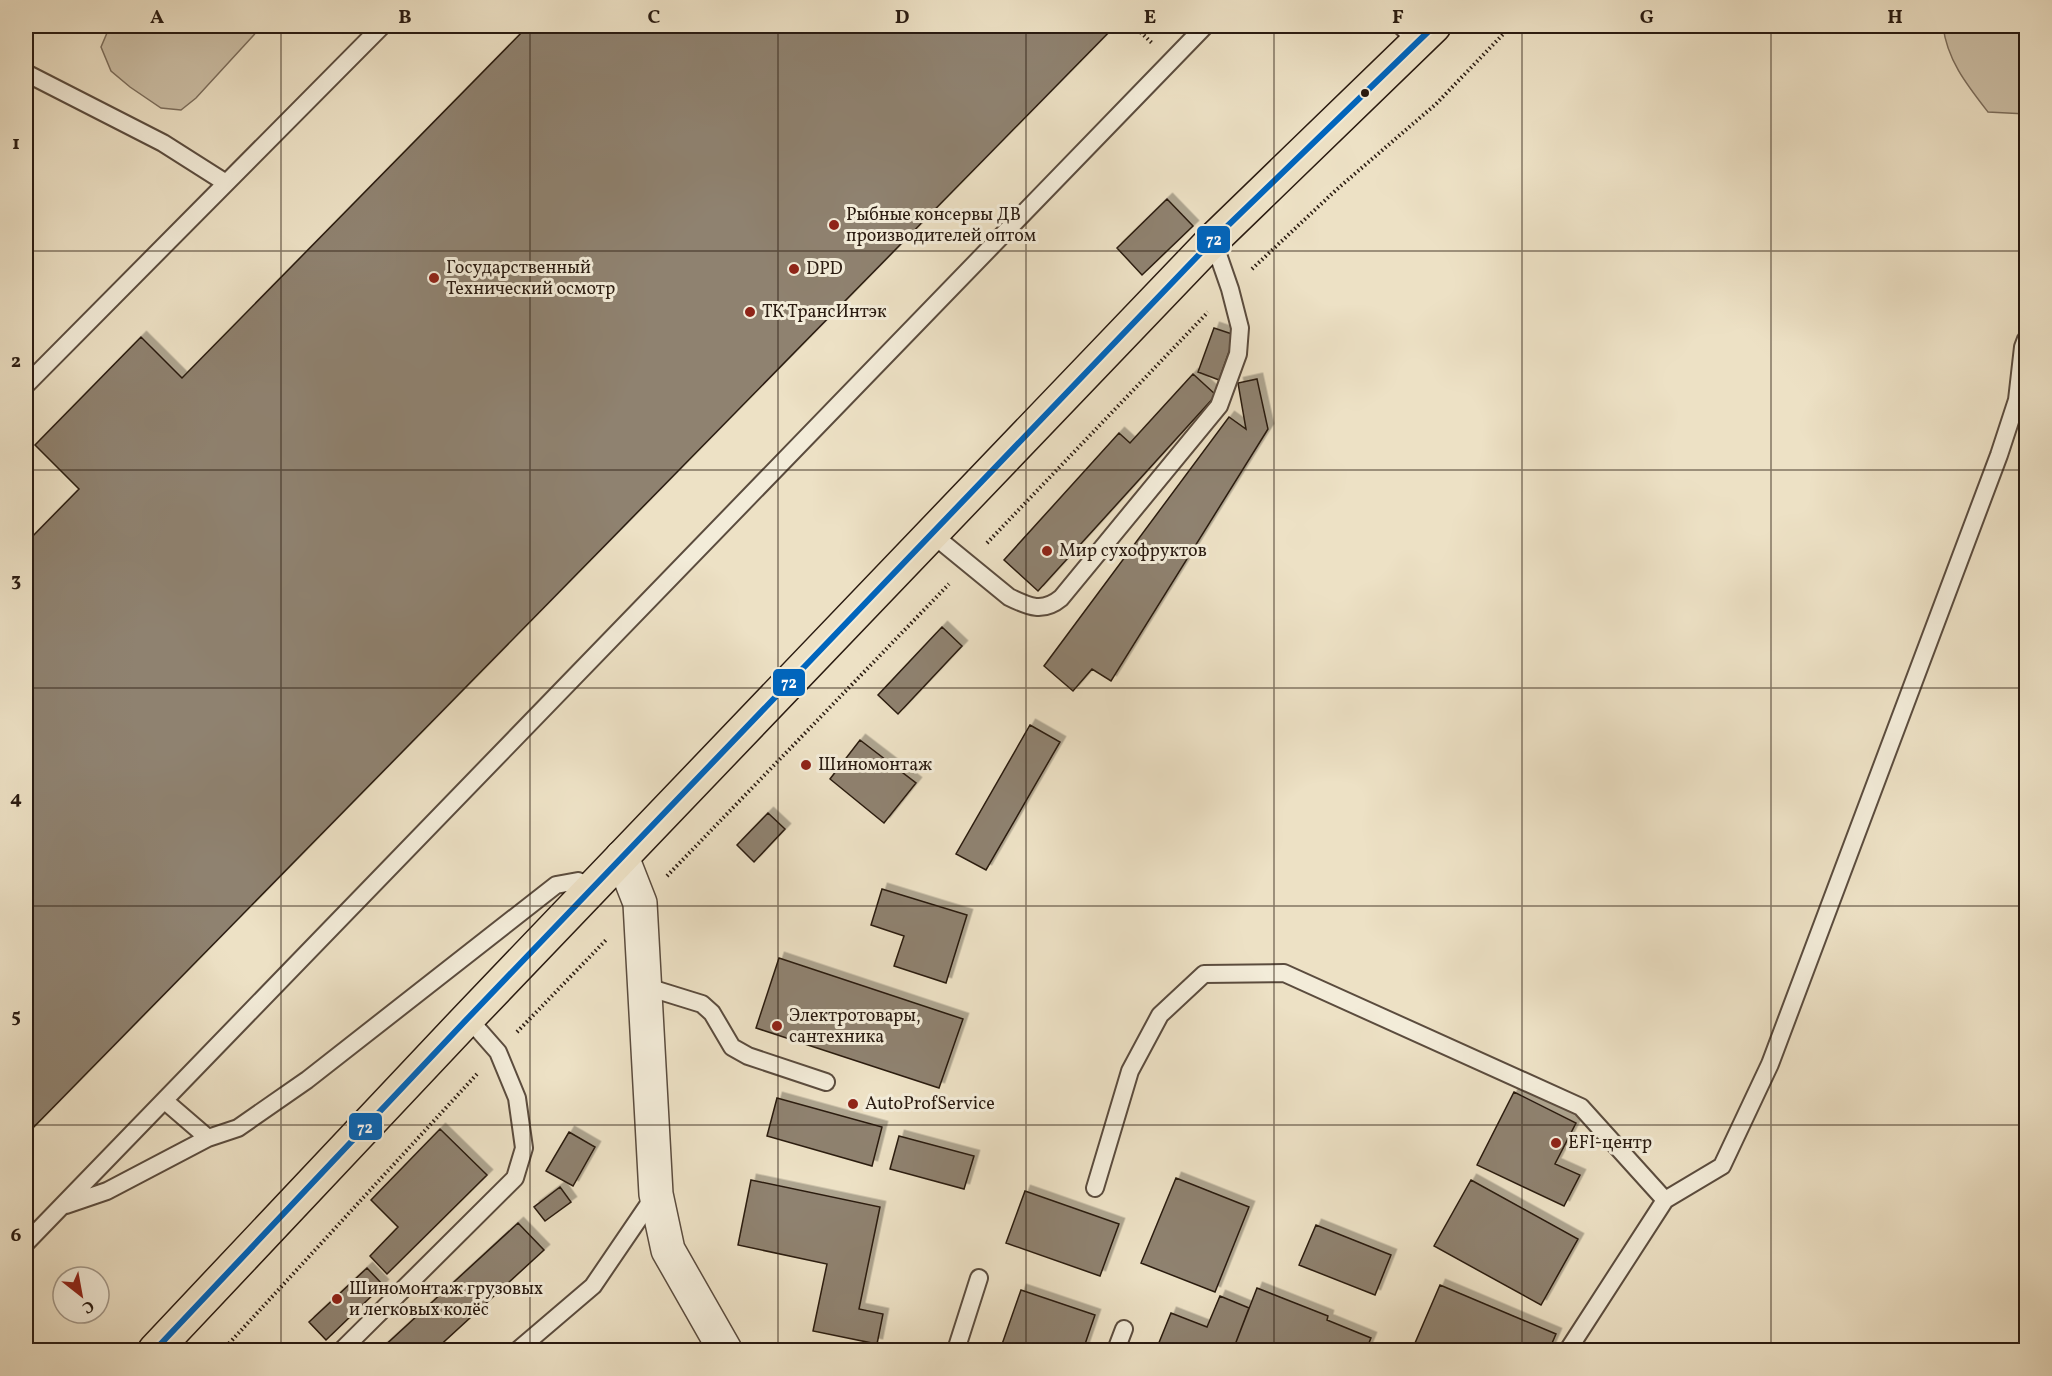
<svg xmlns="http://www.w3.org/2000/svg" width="2052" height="1376" font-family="Vollkorn,serif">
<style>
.green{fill:#ccbfa6;stroke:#7b6d5c;stroke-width:1.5}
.building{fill:#8f826f;stroke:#2a1b11;stroke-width:1.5;filter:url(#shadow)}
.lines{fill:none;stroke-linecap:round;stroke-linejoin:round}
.lane-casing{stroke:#5b4c3e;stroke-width:20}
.street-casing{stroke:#5b4c3e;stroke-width:36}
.primary-casing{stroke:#2a1b11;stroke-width:36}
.path{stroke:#2a1b11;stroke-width:4;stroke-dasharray:1.5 3;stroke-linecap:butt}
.lane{stroke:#f3ecd9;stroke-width:16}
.street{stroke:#f3ecd9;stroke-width:33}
.primary{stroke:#ede1c5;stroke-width:33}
.bus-1-casing{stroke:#f3ecd9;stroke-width:10}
.bus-1{stroke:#0065bd;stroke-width:6}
.grid{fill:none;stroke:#2a1b11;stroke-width:1.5;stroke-opacity:0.55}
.bus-dot{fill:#2a1b11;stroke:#f3ecd9;stroke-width:2}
.poi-dot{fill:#8f2418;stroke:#f3ecd9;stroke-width:2}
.labels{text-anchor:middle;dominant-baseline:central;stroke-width:6;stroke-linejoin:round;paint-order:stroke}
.poi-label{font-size:18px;fill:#2a1b11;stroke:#f3ecd9;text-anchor:start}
.line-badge{stroke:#f3ecd9;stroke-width:2}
.badge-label{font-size:16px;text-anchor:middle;font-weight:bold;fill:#fff}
.neatline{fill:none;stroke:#2a1b11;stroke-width:2}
.grid-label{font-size:20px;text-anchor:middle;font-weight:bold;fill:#2a1b11}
</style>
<defs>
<filter id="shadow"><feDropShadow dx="5.5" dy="-5.5" stdDeviation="0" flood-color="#0004"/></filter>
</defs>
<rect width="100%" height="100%" fill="#ede1c5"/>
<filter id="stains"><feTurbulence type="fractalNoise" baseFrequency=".00333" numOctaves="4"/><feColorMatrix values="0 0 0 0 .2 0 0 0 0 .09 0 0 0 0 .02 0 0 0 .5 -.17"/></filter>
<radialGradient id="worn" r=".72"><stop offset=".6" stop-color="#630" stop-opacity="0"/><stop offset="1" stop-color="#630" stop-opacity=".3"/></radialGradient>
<path class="green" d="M110 26H262L196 98 181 110 161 108 130 87 111 71 101 47Z
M1943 26H2026V114L1988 112C1967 85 1947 60 1943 26Z"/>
<path class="building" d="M528 26H1115L26 1135V543L79 489 35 445 141 337 182 378Z
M1167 199 1193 226 1142 275 1117 248Z
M1214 328 1235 335 1219 380 1198 372Z
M1193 374 1216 395 1038 591 1004 560 1119 433 1130 443Z
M1257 379 1268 429 1111 681 1092 669 1073 691 1044 666 1229 417 1246 429 1238 383Z
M942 627 962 646 898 714 878 695Z
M1030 725 1060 742 986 870 956 854Z
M860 740 916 783 884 823 830 779Z
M768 813 785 829 754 862 737 845Z
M882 889 967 915 946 983 894 966 904 936 871 925Z
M779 958 963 1019 939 1088 756 1028Z
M1514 1092 1576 1123 1555 1164 1580 1175 1564 1206 1477 1165Z
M777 1098 882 1127 872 1166 767 1136Z
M440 1129 487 1175 387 1274 370 1256 398 1227 371 1200Z
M569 1132 595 1147 573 1186 546 1171Z
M899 1136 974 1156 964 1189 890 1169Z
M1176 1178 1249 1207 1215 1292 1141 1263Z
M751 1180 880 1207 859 1309 883 1314 877 1344 813 1331 827 1264 738 1245Z
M1471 1180 1578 1239 1541 1305 1434 1246Z
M560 1187 571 1202 545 1221 534 1207Z
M1025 1191 1119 1224 1100 1276 1006 1243Z
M518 1223 544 1250 435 1350H380Z
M1316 1225 1391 1255 1375 1295 1299 1265Z
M367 1268 383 1285 326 1340 309 1322Z
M1440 1285 1556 1334 1549 1350H1412Z
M1257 1288 1328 1316 1327 1320 1371 1338 1366 1350H1233Z
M1021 1290 1095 1315 1083 1350H1000Z
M1220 1296 1249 1308 1233 1350H1156L1171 1313 1207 1327Z"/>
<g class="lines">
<defs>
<path id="lane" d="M1401 26 1418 42
M26 73 163 143 226 183
M26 385 382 26
M932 534 1009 597C1029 607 1043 613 1061 598L1219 406 1238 354 1240 328 1230 289 1213 240
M644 986 702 1004 712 1013 732 1047 748 1056 826 1082
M165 1101 208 1138 238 1128 307 1080 556 885 578 881 592 888
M1095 1188 1130 1071 1160 1015 1204 974 1284 973 1581 1107 1665 1200
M66 1205 107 1191 208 1138
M26 1243 1205 26
M342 1350 515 1178 524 1148 517 1098 498 1052 468 1018
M518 1350 593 1286 655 1195
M956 1350 979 1278
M1116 1350 1124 1329
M1568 1350 1665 1200 1722 1166 1770 1064 1999 455 2017 400 2023 347 2026 339"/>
<path id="street" d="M622 857 640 903 656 1194 668 1250 725 1350"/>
<path id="primary" d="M155 1350 468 1018 1213 240 1434 26"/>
</defs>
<use href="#lane" class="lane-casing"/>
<use href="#street" class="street-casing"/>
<use href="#primary" class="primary-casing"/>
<path class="path" d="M1134 26 1152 43
M1252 269 1336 190 1436 104 1511 26
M987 543 1208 312
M667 876 949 584
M517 1032 606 940
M223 1350 477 1074"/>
<use href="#lane" class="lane"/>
<use href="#street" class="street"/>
<use href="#primary" class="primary"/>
<defs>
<path id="bus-1" d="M155 1350 468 1018 1213 240 1434 26"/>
</defs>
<use href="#bus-1" class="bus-1-casing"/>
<use href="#bus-1" class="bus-1"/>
</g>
<path class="grid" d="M281 26V1350M530 26V1350M778 26V1350M1026 26V1350M1274 26V1350M1522 26V1350M1771 26V1350M26 251H2026M26 470H2026M26 688H2026M26 906H2026M26 1125H2026"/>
<circle class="bus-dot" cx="1365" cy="93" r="5"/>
<g class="poi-dot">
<circle cx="834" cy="225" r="6"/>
<circle cx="794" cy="269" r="6"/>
<circle cx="434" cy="278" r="6"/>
<circle cx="750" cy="312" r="6"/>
<circle cx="1047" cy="551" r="6"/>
<circle cx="806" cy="765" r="6"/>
<circle cx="777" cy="1026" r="6"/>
<circle cx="853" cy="1104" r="6"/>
<circle cx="1556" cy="1143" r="6"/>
<circle cx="337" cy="1299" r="6"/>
</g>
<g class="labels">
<g class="poi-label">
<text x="846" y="215">Рыбные консервы ДВ<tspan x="846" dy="21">производителей оптом</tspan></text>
<text x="446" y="268">Государственный<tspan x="446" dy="21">Технический осмотр</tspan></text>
<text x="806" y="269">DPD</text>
<text x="762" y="312">ТК ТрансИнтэк</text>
<text x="1059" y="551">Мир сухофруктов</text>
<text x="818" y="765">Шиномонтаж</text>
<text x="789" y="1016">Электротовары,<tspan x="789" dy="21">сантехника</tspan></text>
<text x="865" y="1104">AutoProfService</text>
<text x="1568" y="1143">EFI-центр</text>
<text x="349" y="1289">Шиномонтаж грузовых<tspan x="349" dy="21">и легковых колёс</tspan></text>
</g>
</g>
<g class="line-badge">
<rect x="1196" y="225" width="35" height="29" rx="6" fill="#0065bd"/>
<rect x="772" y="668" width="34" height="29" rx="6" fill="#0065bd"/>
<rect x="348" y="1112" width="35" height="29" rx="6" fill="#0065bd"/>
</g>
<g class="badge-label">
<text x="1214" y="245">72</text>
<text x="789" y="688">72</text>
<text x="365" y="1133">72</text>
</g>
<rect width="2052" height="1376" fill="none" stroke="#ede1c5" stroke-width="66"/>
<g transform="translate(81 1295) rotate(149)"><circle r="28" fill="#f3ecd9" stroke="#a39889" stroke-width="1.5"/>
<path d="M0-4.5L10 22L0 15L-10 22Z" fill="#8f2418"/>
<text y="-9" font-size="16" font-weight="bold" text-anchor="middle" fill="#2a1b11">С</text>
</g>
<rect x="33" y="33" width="1986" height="1310" class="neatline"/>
<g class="grid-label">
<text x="157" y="23">A</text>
<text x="405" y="23">B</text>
<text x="654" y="23">C</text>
<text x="902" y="23">D</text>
<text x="1150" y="23">E</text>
<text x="1398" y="23">F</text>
<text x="1647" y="23">G</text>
<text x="1895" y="23">H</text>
<text x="16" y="149">1</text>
<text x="16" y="367">2</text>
<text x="16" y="586">3</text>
<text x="16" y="804">4</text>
<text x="16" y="1022">5</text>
<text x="16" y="1241">6</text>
</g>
<rect width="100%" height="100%" filter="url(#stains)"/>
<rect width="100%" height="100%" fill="url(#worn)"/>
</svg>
